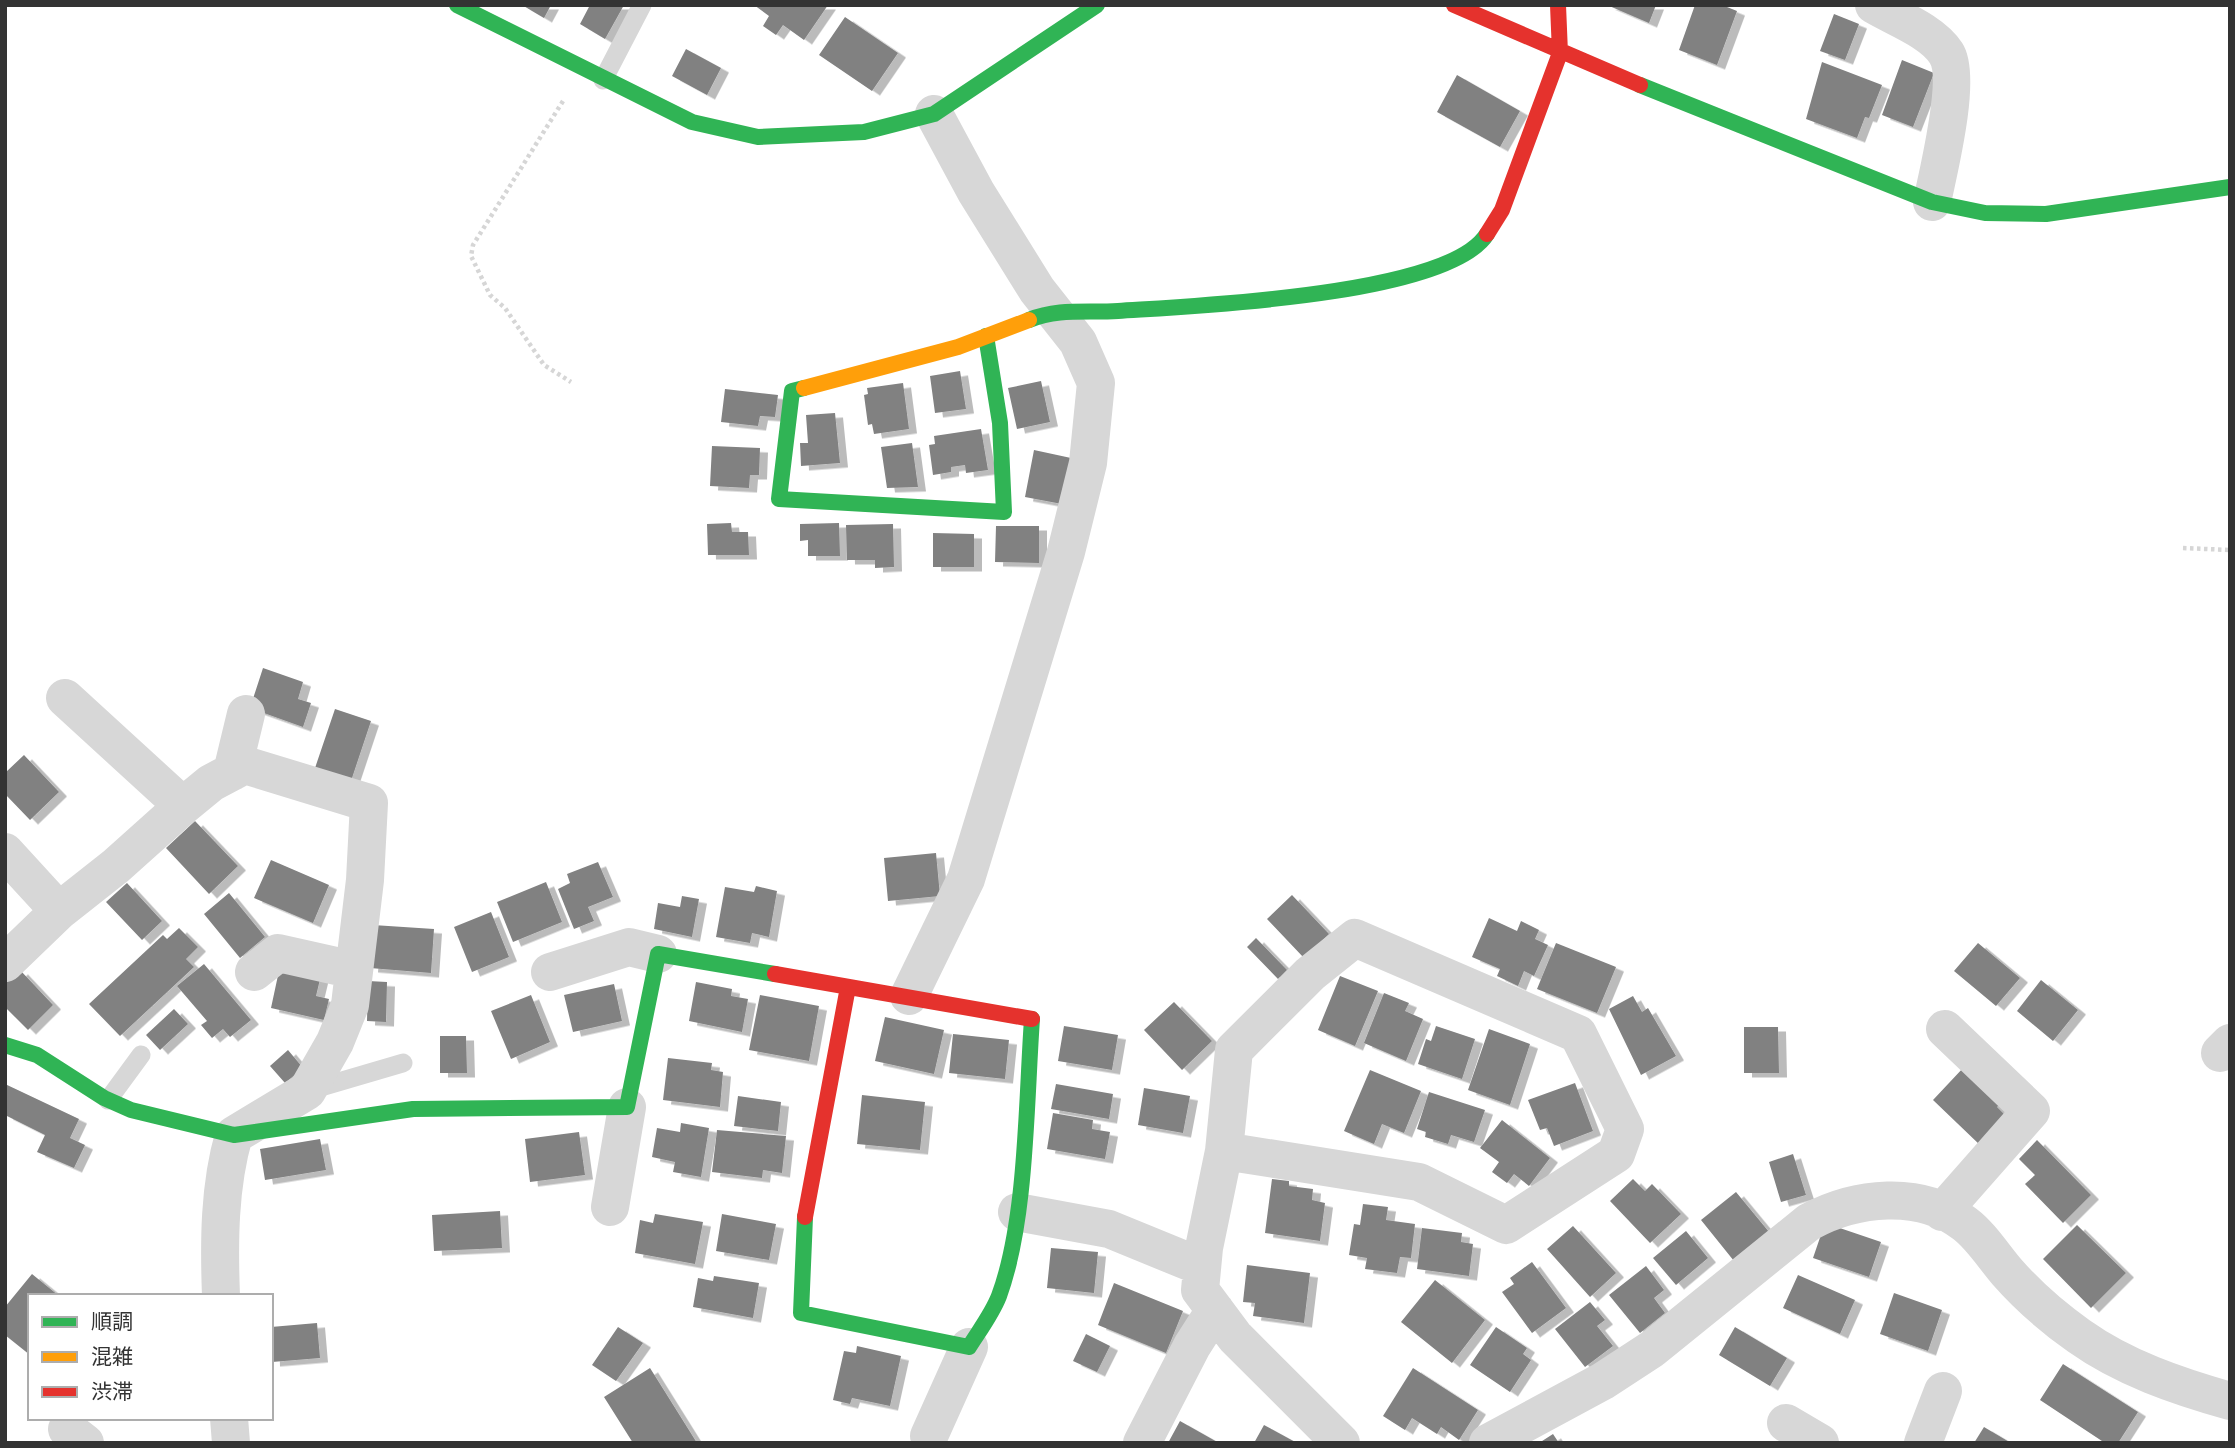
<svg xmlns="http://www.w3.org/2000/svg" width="2235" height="1448" font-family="'Space Grotesk','Noto Sans JP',sans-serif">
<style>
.building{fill:#818181;filter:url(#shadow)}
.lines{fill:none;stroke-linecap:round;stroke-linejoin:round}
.path{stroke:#d6d6d6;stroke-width:4.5;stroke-dasharray:3.5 3.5;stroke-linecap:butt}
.lane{stroke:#d7d7d7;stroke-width:19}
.street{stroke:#d7d7d7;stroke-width:38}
.fast{stroke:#30b455;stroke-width:16}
.slow{stroke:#ff9f0a;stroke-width:16}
.jam{stroke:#e5322d;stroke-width:16}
</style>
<defs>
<filter id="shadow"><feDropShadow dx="8" dy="4.5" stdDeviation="0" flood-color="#0004"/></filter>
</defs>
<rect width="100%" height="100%" fill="#fff"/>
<path class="building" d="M522 5H551L544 18Z
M590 5H624L605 39 580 24Z
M754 5H828L804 40 783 25 776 35 763 26 769 16Z
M1607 5H1656L1649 23Z
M1695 5H1722L1737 11 1717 65 1679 50Z
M1834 14 1859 24 1845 60 1820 51Z
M845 17 898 53 872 91 819 55Z
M686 49 721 68 707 95 672 76Z
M1902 60 1934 73 1913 127 1882 115Z
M1822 62 1882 85 1869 118 1865 117 1857 138 1806 119Z
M1457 75 1520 111 1500 147 1437 112Z
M960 371 966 409 935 413 930 376Z
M1041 381 1050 422 1017 429 1008 388Z
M903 383 909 429 874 434 872 424 868 425 864 395 868 394 867 388Z
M725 389 778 395 775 417 760 416 758 426 721 422Z
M835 413 840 463 801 466 800 443H808L806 415Z
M981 429 988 470 966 473 965 465 951 467V472L933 475 929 445 935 444 934 436Z
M912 443 918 487 887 488 881 447Z
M712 446 760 448 759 475H750L749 488 710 486Z
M1034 450 1071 458 1062 504 1025 497Z
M731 523 732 532H748L749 555H708L707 524Z
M839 523 840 556H808V540L800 541V524Z
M893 524 894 567 875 568V560H847L846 525Z
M996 526H1039V563L995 562Z
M933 533 974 534V567H933Z
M263 668 303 682 298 699 311 703 303 727 250 708Z
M335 709 371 721 350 784 314 771Z
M24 755 59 792 30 820 5 794V773Z
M195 821 238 866 209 894 166 848Z
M936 853 940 896 888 901 884 858Z
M271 860 329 885 313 923 254 898Z
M598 862 613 897 588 907 594 921 574 929 558 889 570 883 567 874Z
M546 882 562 922 513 942 497 902Z
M127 883 162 921 142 940 106 902Z
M756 886 777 891 769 937 752 933 750 943 716 937 725 887 754 892Z
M229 893 265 937 240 958 204 914Z
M1292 895 1329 934 1304 958 1267 919Z
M682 896 699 899 692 937 654 929 658 903 680 907Z
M491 912 509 957 472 972 454 927Z
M1489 918 1517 931 1521 921 1539 930 1535 939 1548 945 1534 976 1524 971 1518 986 1497 976 1500 969 1472 957Z
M373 925 434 929 431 973 370 968Z
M179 928 198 947 186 959 194 967 120 1036 89 1004 163 935 167 939Z
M1256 938 1287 970 1278 979 1247 947Z
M1556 943 1616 967 1597 1013 1537 989Z
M1978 943 2020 978 1996 1006 1954 971Z
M204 964 251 1020 230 1037 223 1029 212 1038 201 1025 207 1021 177 986Z
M280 966 321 975 316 996 329 999 324 1020 271 1008Z
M20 970 53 1005 28 1030 5 1007V984Z
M1340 976 1378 991 1355 1046 1318 1030Z
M2041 980 2078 1010 2053 1041 2017 1011Z
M368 981 387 982 386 1022 367 1021Z
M696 982 732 989 731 996 748 999 742 1032 689 1021Z
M614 984 622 1021 573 1032 564 995Z
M1384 993 1409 1003 1405 1011 1423 1019 1406 1061 1364 1043Z
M531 995 550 1042 511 1059 491 1011Z
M760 995 819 1006 809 1061 749 1050Z
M1633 996 1642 1012 1648 1008 1676 1056 1641 1075 1609 1009Z
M1174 1002 1212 1041 1182 1070 1144 1030Z
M174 1009 188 1024 160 1050 146 1035Z
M885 1017 944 1030 934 1074 875 1061Z
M1064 1026 1118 1035 1112 1070 1058 1061Z
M1436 1026 1475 1039 1462 1079 1418 1064 1426 1039 1431 1041Z
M1744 1027H1778L1779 1073H1744Z
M1489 1029 1530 1044 1510 1105 1468 1090Z
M953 1034 1009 1040 1005 1079 949 1073Z
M440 1036H466L467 1073H440Z
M288 1050 303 1068 285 1083 270 1066Z
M668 1058 712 1063 711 1070 723 1072 720 1107 663 1100Z
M1964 1067 2001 1103 1997 1107 2008 1118 1981 1146 1933 1100Z
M1370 1070 1421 1091 1404 1133 1382 1124 1374 1144 1344 1131Z
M1575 1083 1593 1131 1554 1146 1547 1128 1540 1130 1528 1100Z
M5 1084 79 1119 70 1138 85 1145 74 1168 37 1152 45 1135 5 1115Z
M1056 1084 1113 1094 1109 1119 1051 1109Z
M1144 1088 1190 1096 1183 1133 1138 1125Z
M1429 1092 1485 1110 1474 1142 1451 1135 1448 1144 1425 1137 1426 1132 1417 1129Z
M862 1095 925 1102 920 1150 857 1144Z
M738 1096 781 1102 778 1131 734 1126Z
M1053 1113 1093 1120 1092 1129 1110 1132 1105 1159 1047 1149Z
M1502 1120 1550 1158 1529 1186 1514 1174 1507 1183 1492 1172 1499 1162 1480 1148Z
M681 1123 709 1128 701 1177 673 1172 675 1162 652 1157 657 1128 680 1132Z
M717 1130 786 1136 782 1173 763 1170 762 1178 712 1172Z
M579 1132 585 1175 530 1182 525 1139Z
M320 1139 326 1170 265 1180 260 1149Z
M2037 1140 2091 1195 2063 1223 2025 1184 2035 1175 2019 1159Z
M1793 1154 1806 1195 1781 1202 1769 1162Z
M1272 1179 1289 1181V1186L1313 1189 1312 1200 1325 1203 1320 1241 1265 1233Z
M1633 1179 1645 1191 1652 1184 1681 1214 1650 1243 1610 1201Z
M1736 1192 1769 1232 1734 1261 1701 1220Z
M1363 1204 1388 1207 1386 1220 1415 1224 1411 1258 1400 1257 1397 1273 1365 1269 1367 1258 1349 1255 1354 1224 1360 1225Z
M500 1211 502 1248 434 1251 432 1215Z
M655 1214 703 1222 695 1264 635 1253 640 1220 653 1223Z
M722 1214 776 1224 769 1260 716 1251Z
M1825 1223 1881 1242 1869 1277 1813 1258Z
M2077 1225 2126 1273 2091 1308 2043 1259Z
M1573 1226 1616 1273 1590 1297 1547 1249Z
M1422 1228 1462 1233 1461 1242 1473 1244 1469 1276 1417 1269Z
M1686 1231 1708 1258 1676 1285 1653 1258Z
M1051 1248 1098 1252 1094 1293 1047 1288Z
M1532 1262 1566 1308 1532 1333 1502 1292 1514 1284 1510 1278Z
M1247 1265 1310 1273 1304 1323 1253 1316 1255 1303 1243 1302Z
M1646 1266 1664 1290 1654 1298 1665 1313 1640 1333 1609 1295Z
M32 1274 59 1296H30V1355L5 1335V1307Z
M1798 1275 1855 1300 1840 1334 1783 1308Z
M714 1276 759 1283 753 1318 693 1307 698 1278 713 1281Z
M1435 1280 1485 1320 1452 1363 1401 1322Z
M1114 1283 1183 1311 1166 1353 1098 1325Z
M1894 1293 1942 1310 1928 1351 1880 1334Z
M1590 1302 1605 1320 1597 1326 1613 1346 1585 1367 1555 1329Z
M317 1323 320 1358 272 1362 271 1327Z
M618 1327 643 1343 616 1381 592 1365Z
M1496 1327 1527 1348 1523 1354 1531 1360 1510 1392 1470 1365Z
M1735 1327 1787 1358 1770 1386 1719 1355Z
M1086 1334 1110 1346 1097 1372 1073 1361Z
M857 1346 901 1356 890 1406 852 1398 850 1404 833 1400 844 1351 856 1353Z
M2063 1364 2138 1412 2118 1443H2105L2040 1400Z
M650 1368 697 1443H633L604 1397Z
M1413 1368 1478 1410 1459 1440 1441 1427 1437 1434 1412 1418 1405 1430 1383 1416Z
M1180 1421 1219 1443H1168Z
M1264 1425 1297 1443H1254Z
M1984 1427 2011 1443H1974Z
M1553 1434 1559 1443H1539Z"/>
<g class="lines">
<path class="path" d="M563 101 473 245 471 256 490 295 505 308 544 365 571 382
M2183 548 2230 550"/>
<path class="lane" d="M603 80 642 5
M311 1090 403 1063
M108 1100 141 1055"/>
<path class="street" d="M1874 5C1896 18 1932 31 1946 53 1962 77 1938 173 1932 202
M65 698 183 806
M232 772 246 714
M5 852 59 911
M1355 938 1578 1034 1625 1129 1616 1154 1506 1225 1419 1182 1224 1151 1234 1050 1310 974Z
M5 963 59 911 116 866 183 806 211 783 245 765 369 803 365 880 350 1005 335 1042 307 1091 234 1135C219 1186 219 1243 221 1296
M254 972 278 953 354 970
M550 972 629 947 658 954
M909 996 966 879 1066 552 1088 463 1096 383 1078 342 1037 290 976 192 934 114
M2220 1053 2230 1043
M1224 1151 1204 1248 1200 1290 1235 1337 1341 1443
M610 1207 627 1107
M1017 1212 1109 1229 1202 1267
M1942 1212 2031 1111 1945 1029
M229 1418 231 1443
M1786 1423 1820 1443
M67 1429 85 1443
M929 1436 969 1347
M1142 1443 1192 1346 1215 1310
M1488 1443 1603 1381 1652 1349 1809 1222C1855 1197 1920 1189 1965 1224 1981 1236 1994 1257 2007 1272 2029 1297 2052 1317 2079 1336 2124 1368 2177 1386 2230 1401
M1923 1443 1943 1391"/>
<path class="fast" d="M457 5 692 122 758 137 864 132 934 114 1097 5
M1640 85 1932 202 1985 213 2046 214 2230 187
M1029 320C1059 308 1086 313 1118 311 1192 306 1448 296 1487 234
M804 388 792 391 779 499 1004 512 1000 423 986 336
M5 1045 37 1055 104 1098 131 1110 234 1135 413 1109 627 1107 658 954 775 974
M805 1217 801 1313 969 1347C979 1331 992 1314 999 1296 1027 1220 1026 1102 1032 1019"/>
<path class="slow" d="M804 388 958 347 1029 320"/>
<path class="jam" d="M1454 5 1640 85
M1487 234 1502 210 1560 53 1558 5
M775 974 1032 1019
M805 1217 848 987"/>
</g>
<rect width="2235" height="1448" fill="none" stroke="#333333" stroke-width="14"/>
<rect x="28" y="1294" width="245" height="126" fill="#ffffff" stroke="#adadad" stroke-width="2"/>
<rect x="42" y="1317" width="35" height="10" fill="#30b455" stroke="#adadad" stroke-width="2"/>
<text x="91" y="1329" font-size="21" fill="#333333">順調</text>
<rect x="42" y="1352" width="35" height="10" fill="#ff9f0a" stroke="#adadad" stroke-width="2"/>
<text x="91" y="1364" font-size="21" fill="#333333">混雑</text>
<rect x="42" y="1387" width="35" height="10" fill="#e5322d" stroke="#adadad" stroke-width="2"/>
<text x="91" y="1399" font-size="21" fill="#333333">渋滞</text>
</svg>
